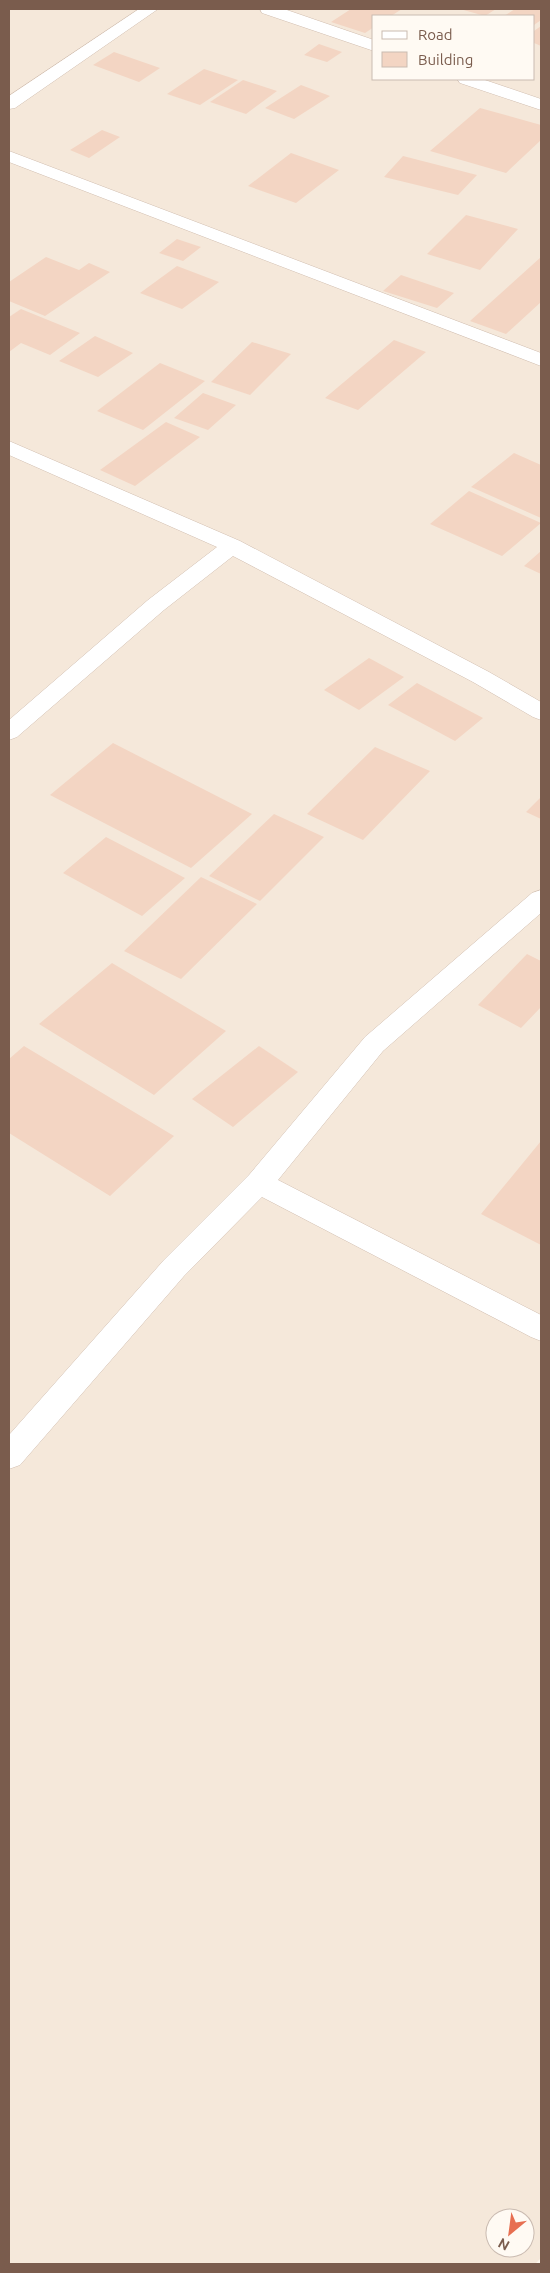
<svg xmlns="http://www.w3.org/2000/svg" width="550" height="2273" font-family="Ubuntu,sans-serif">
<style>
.residential{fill:#f5e8da;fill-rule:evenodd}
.building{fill:#f3d5c3}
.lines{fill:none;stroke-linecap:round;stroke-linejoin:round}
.minor-casing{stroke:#d1beb0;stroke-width:1}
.minor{fill:#fff;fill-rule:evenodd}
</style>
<rect width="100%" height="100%" fill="#fdf6ec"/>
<path class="residential" d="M9 9H541V2258L535 2264H9ZM374 16H534V79H374ZM495 2218H525V2248H495Z"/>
<path class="building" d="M351 9H402L391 16H374V27L365 33 331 22Z
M460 9H496L485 16Z
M515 9H541V20L534 25V16H504Z
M541 26V46L534 43V31Z
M319 44 342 52 327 62 304 55Z
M114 52 160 68 139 82 93 65Z
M204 69 238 80 200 105 167 94Z
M243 80 277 91 246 114 210 102Z
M301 85 330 96 294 119 265 108Z
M480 108 541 125V140L506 173 430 151Z
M102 130 120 137 89 158 70 150Z
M291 153 339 170 296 203 248 186Z
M403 156 477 175 458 195 384 177Z
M466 215 518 229 480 270 427 254Z
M177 239 201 247 183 261 159 253Z
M46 257 79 270 89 263 110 272 45 316 9 301V282Z
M541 257V302L506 334 470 321Z
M177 266 219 282 182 309 140 293Z
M401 275 454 293 437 308 383 291Z
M21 309 80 333 50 355 21 343 9 352V317Z
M95 336 133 353 98 377 59 361Z
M394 340 426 352 358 410 325 398Z
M252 342 291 354 250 395 211 382Z
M160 363 205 381 143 430 97 411Z
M203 393 236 405 208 430 174 418Z
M166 422 200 437 135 486 100 470Z
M514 453 541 465V518L471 487Z
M469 491 541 523 502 556 430 524Z
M541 551V574L524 566Z
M369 658 404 677 359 710 324 690Z
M417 683 483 718 455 741 388 705Z
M113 743 252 814 191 868 50 795Z
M375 747 430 771 363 840 307 814Z
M541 797V819L526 812Z
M274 814 324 837 260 901 209 876Z
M106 837 185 878 142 916 63 873Z
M201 877 257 904 181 979 124 951Z
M527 954 541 961V1007L521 1028 478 1005Z
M112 963 226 1031 154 1095 39 1024Z
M24 1046 174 1136 110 1196 9 1133V1059Z
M259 1046 298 1072 233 1127 192 1099Z
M541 1141V1245L481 1214Z"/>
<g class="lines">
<defs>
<path id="minor" d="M139 9H158L15 108 9 109V96Z
M260 9H284L374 40V51L262 13Z
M457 79H482L541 99V110L460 83Z
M9 151 541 353V366L9 162Z
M9 441 240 541 489 672 541 702V720L533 717 473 682 233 556 164 610 17 737 9 740V720L148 600 217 547 9 455Z
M541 890V913L383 1051 278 1180 541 1315V1341L531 1337 262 1197 184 1276 20 1465 9 1469V1435L164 1260 249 1175 365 1037 532 893Z"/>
</defs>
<use href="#minor" class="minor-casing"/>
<use href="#minor" class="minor"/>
</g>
<rect width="550" height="2273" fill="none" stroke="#7a5c4d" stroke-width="20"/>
<rect x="372" y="15" width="162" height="65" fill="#fffaf3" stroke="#cabbb1"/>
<rect x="382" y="31" width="25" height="8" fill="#ffffff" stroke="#cabbb1"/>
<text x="418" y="40" font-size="15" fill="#7a5c4d">Road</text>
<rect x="382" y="52" width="25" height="15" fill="#f3d5c3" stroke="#cabbb1"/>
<text x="418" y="65" font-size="15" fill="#7a5c4d">Building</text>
<g transform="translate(510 2233) rotate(209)"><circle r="24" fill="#fffaf3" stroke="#cabbb1"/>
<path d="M0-4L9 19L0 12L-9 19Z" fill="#e76f51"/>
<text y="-8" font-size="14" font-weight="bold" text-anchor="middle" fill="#7a5c4d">N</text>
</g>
</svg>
